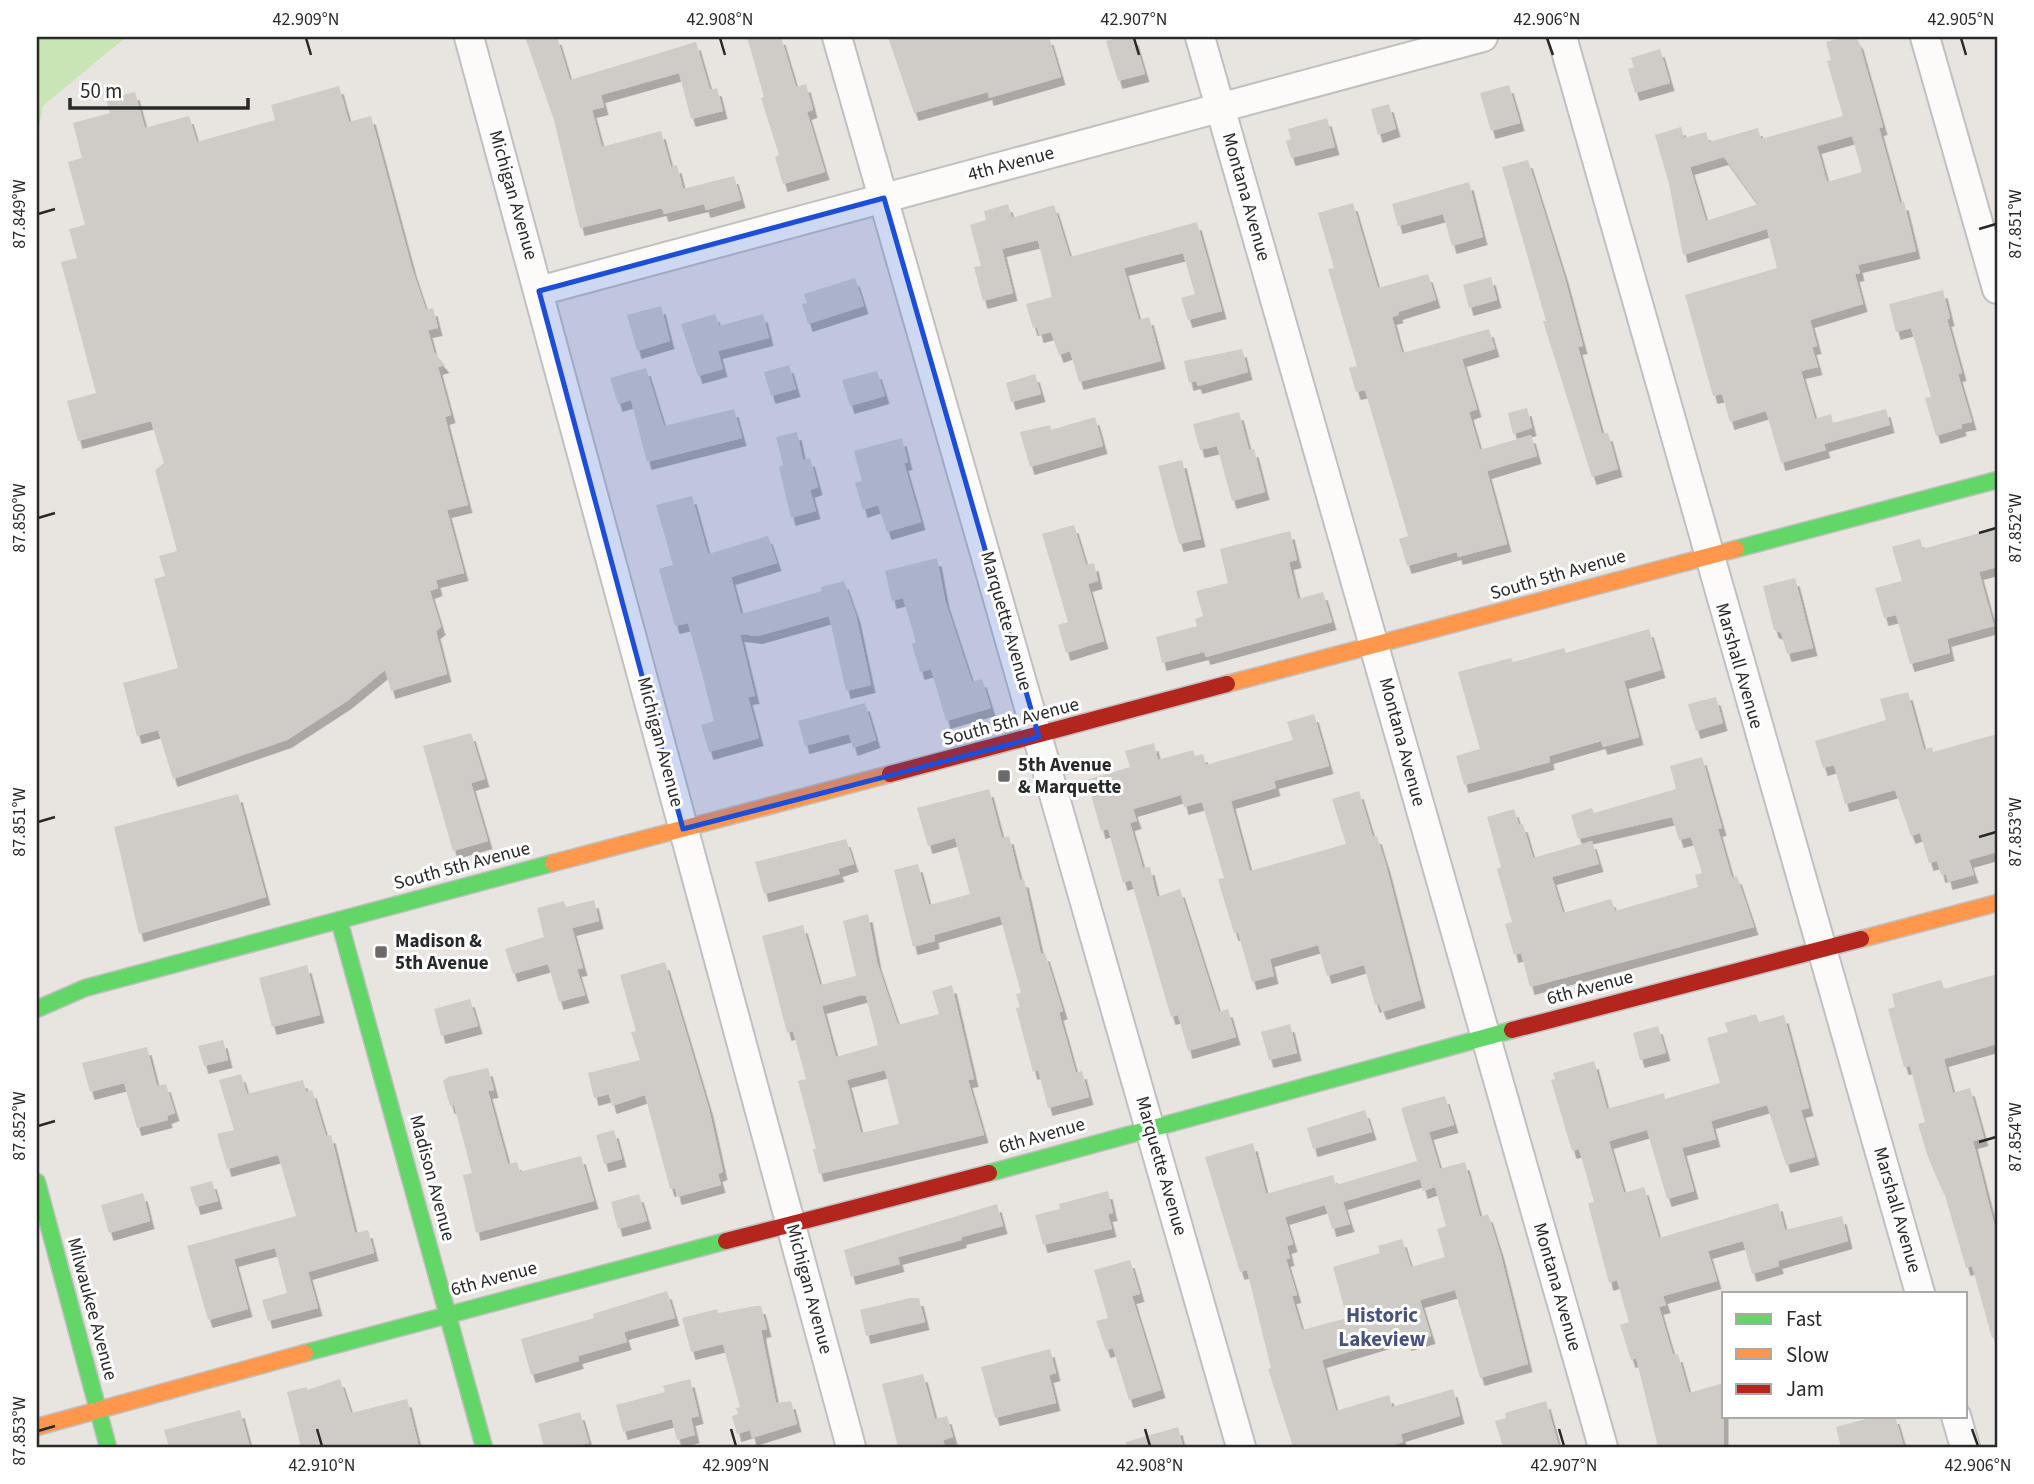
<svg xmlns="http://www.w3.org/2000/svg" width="2034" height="1484" font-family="'Source Sans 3',sans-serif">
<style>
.park{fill:#c9e5b6}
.building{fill:#cfccc8;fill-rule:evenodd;filter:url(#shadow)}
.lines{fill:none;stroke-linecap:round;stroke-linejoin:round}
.street-casing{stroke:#c1c0c1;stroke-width:32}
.fast-casing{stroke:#c1c0c1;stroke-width:19}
.slow-casing{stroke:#c1c0c1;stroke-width:19}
.jam-casing{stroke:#c1c0c1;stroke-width:19}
.street{stroke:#fcfbfa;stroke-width:28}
.fast{stroke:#63d668;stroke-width:16}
.slow{stroke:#ff974d;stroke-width:16}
.jam{stroke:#b3261e;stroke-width:16}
.marked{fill:#1d4ed8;fill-opacity:0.2;stroke:#1d4ed8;stroke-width:5;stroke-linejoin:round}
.ticks{fill:none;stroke:#292929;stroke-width:2.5}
.poi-dot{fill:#6c6a69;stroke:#fff;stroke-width:2.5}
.labels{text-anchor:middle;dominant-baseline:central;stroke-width:6;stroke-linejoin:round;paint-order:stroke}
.street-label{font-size:19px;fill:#292929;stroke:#fff}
.poi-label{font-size:19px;font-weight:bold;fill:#292929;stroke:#fff;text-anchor:start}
.neighbourhood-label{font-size:21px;font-weight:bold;fill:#48527b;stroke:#fff}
.neatline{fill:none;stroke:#292929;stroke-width:2.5}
.ticks-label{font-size:18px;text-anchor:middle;fill:#292929}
</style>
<defs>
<filter id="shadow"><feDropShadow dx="4.5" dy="8" stdDeviation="0" flood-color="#0004"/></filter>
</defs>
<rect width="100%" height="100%" fill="#e8e4df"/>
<path class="park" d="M37 37H126L43 106 37 138Z"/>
<path class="building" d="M525 37H557L570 80 696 42 710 90 717 88 723 111 691 119 679 73 601 95 604 107 592 110 602 147 661 131 671 167 677 165 683 189 734 176 741 200 706 210 704 204 664 214 662 208 580 228 554 120Z
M747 37H781L796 87 806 84 813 110 807 112 825 172 783 184 775 157 779 155 761 98 764 97Z
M888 37H1049L1061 77 989 98 988 92 914 113Z
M1121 37H1134L1145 74 1118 81 1106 41Z
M1845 37H1855L1859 42 1883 127 1879 128 1900 203 1904 202 1916 251 1858 265 1860 273 1855 274 1863 304 1810 320 1817 346 1812 347 1818 367 1801 371 1815 419 1831 414 1833 423 1886 409 1890 425 1824 444 1826 450 1781 463 1766 411 1730 422 1722 394 1713 396 1685 295 1777 268 1767 229 1683 255 1669 184 1655 135 1681 127 1684 138 1706 132 1709 142 1758 128 1761 139 1843 116 1827 61 1831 60 1826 42ZM1852 136 1862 172 1827 182 1817 146ZM1724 157 1758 204 1706 221 1690 167Z
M1660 49 1670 83 1635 93 1628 69 1634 67 1631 58Z
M1509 85 1520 123 1491 131 1480 93Z
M339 86 349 122 371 116 412 268 426 310 433 308 438 328 428 330 434 352 445 365 438 367 451 415 445 417 468 505 447 510 464 573 436 580 438 588 430 591 441 627 436 631 447 674 391 691 385 670 347 701 287 740 173 779 158 730 137 736 123 683 178 668 154 579 165 576 159 556 177 551 155 470 164 463 151 421 78 441 67 401 96 393 61 262 77 258 69 229 85 225 68 162 82 158 73 123 110 113 106 99 135 92 145 128 189 116 197 142 275 120 271 105Z
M1389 104 1396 129 1378 135 1371 109Z
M1327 118 1335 147 1291 158 1286 141 1291 139 1288 129Z
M1528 160 1564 275 1583 346 1578 347 1602 434 1608 433 1618 469 1592 477 1543 321H1546L1502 167Z
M1469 182 1483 237 1452 246 1443 214 1398 226 1392 204Z
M1353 203 1378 288 1428 274 1436 300 1398 312 1399 315 1392 317 1402 353 1489 329 1495 349 1462 359 1477 409 1469 412 1480 450 1531 435 1537 456 1487 471 1507 544 1458 557 1457 552 1407 566 1399 539 1408 536 1365 390 1356 392 1349 368 1357 366 1328 269 1334 268 1318 213Z
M1008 204 1012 218 1054 205 1070 257 1197 222 1222 311 1188 320 1181 298 1195 294 1183 253 1124 268 1139 320 1149 317 1161 361 1079 382 1070 351 1059 355 1051 332 1039 335 1037 327 1033 328 1026 304 1052 297 1038 240 1002 249 1013 293 983 301 974 267 981 266 970 225 986 220 984 211Z
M1491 277 1497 300 1469 308 1463 285Z
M855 278 864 306 808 324 802 304 807 303 804 294Z
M1943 290 1950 318 1947 319 1962 373 1958 374 1972 422 1961 424 1962 428 1936 436 1925 398 1931 397 1911 328 1896 332 1889 304Z
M661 306 670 341 637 351 627 315Z
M715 314 719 326 763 314 769 338 718 351 723 369 698 376 681 324Z
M1242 349 1248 372 1198 386 1196 381 1189 383 1184 361Z
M789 365 796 389 771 396 764 372Z
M646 368 664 426 734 409 742 438 647 462 631 400 618 404 610 378Z
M877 371 885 396 850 406 842 380Z
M1035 374 1041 394 1011 402 1006 383Z
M1527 408 1532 428 1513 434 1508 413Z
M1239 412 1249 450 1254 449 1265 492 1232 501 1217 446 1200 450 1193 424Z
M1095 417 1103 446 1030 467 1020 432 1050 425 1051 430Z
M797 432 803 460 810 458 818 487 810 490 816 511 791 518 779 467 783 465 776 437Z
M902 438 908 462 904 463 921 522 887 532 878 505 863 510 855 483 862 481 854 451Z
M1182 460 1201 539 1179 544 1158 466Z
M692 496 708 554 768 536 777 563 731 577 741 614 822 591 821 587 844 581 856 615 871 685 846 691 829 616 758 636 740 634 755 696 748 697 759 738 709 752 701 725 714 721 701 670 688 623 675 626 659 569 673 565 656 505Z
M1074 525 1086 565 1094 563 1098 581 1088 584 1104 641 1066 653 1058 625 1068 622 1042 534Z
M1997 528V567L1979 572 1994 626 1947 639 1950 653 1910 664 1896 615 1884 618 1875 588 1902 581 1892 547 1920 539 1923 549Z
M1290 531 1297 560 1289 562 1298 599 1323 592 1332 622 1206 657 1204 652 1162 663 1156 637 1197 626 1195 619 1203 616 1196 591 1228 583 1220 549Z
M937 558 945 600 972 682 982 679 991 708 946 721 931 669 920 672 912 644 916 642 903 598 892 601 885 571Z
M1795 578 1813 648 1787 654 1781 633 1774 630 1763 586Z
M1649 629 1661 670 1624 681 1639 737 1603 747 1601 741 1549 756 1550 762 1464 785 1456 756 1480 749 1458 672 1511 658 1513 662 1564 648 1566 653Z
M1908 692 1924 750 1932 747 1933 752 1997 734V852L1969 860 1974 875 1948 882 1946 874 1941 875 1937 861 1929 863 1920 833 1911 836 1895 790 1845 804 1834 765 1823 768 1815 741 1886 720 1880 699Z
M1716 697 1723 723 1696 731 1688 704Z
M865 703 876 740 853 748 849 734 805 746 798 721Z
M1314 714 1329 766 1274 781 1276 788 1231 801 1250 871 1346 844 1332 799 1359 791 1373 837 1377 836 1386 865 1421 1000 1382 1012 1379 1004 1375 1005 1364 965 1327 976 1318 945 1270 959 1274 976 1252 982 1238 932 1234 933 1222 893 1218 879 1224 878 1202 802 1184 807 1181 795 1133 809 1137 821 1130 823 1143 868 1150 867 1157 897 1180 889 1219 1012 1228 1009 1236 1037 1188 1051 1178 1015 1171 1017 1131 880 1123 883 1108 829 1101 831 1087 780 1130 767 1125 751 1154 743 1158 760 1193 750 1195 756 1203 754 1206 765 1293 740 1287 722Z
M471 733 485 779 471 783 488 841 453 851 423 746Z
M1702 757 1722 828 1718 829 1732 878 1737 876 1754 927 1530 987 1521 953 1514 955 1505 924 1512 922 1497 869 1501 867 1487 817 1514 809 1519 825 1523 824 1533 858 1592 841 1599 864 1552 877 1563 913 1611 899 1615 911 1698 887 1695 875 1702 873 1691 837 1679 840 1672 817 1578 839 1571 815 1592 808 1594 813 1676 789 1670 766Z
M989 789 1002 838 1009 836 1020 880 1024 879 1041 954 1045 953 1063 1011 1059 1013 1076 1073 1082 1071 1089 1097 1048 1108 1038 1070 1033 1072 1016 1008 1020 1007 1016 994 1021 993 1000 916 934 935 935 941 913 947 894 870 918 864 929 905 970 894 955 838 928 846 917 808Z
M238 794 266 897 139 934 114 827Z
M846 839 854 864 838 869 840 874 764 894 755 862Z
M594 900 599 921 572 928 583 968 577 969 585 995 559 1002 548 964 513 974 505 949 544 937 537 908 564 901 566 907Z
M868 914 877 962 898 1025 939 1014 932 991 952 985 974 1079 968 1080 984 1135 819 1174 813 1149H816L798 1081 806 1079 793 1031 787 1033 762 936 803 925 820 985 856 976 843 921ZM862 995 866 996 878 1045 836 1057 822 1006ZM885 1070 899 1124 861 1133 847 1080Z
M665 962 709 1109 723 1172 718 1174 721 1185 677 1197 675 1188 670 1189 645 1095 612 1106 609 1094 594 1098 588 1073 640 1060 631 1032 636 1031 620 975Z
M307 965 320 1015 272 1027 259 978Z
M1997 974V1044L1944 1059 1953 1093 1970 1088 1984 1138 1973 1141 1997 1235V1337L1992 1338 1972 1266 1966 1268 1942 1185 1940 1186 1927 1154 1918 1124 1925 1122 1910 1066 1904 1067 1888 1009 1895 1007 1892 994 1941 980 1944 989Z
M470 999 478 1026 441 1036 434 1009Z
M1756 1014 1759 1022 1784 1015 1809 1108 1801 1110 1815 1157 1786 1165 1767 1105 1711 1121 1716 1139 1682 1148 1694 1191 1667 1199 1647 1130 1609 1141 1624 1193 1644 1187 1659 1238 1778 1203 1785 1230 1842 1216 1848 1241 1778 1261 1779 1266 1752 1274 1743 1241 1708 1251 1717 1281 1663 1296 1666 1305 1659 1307 1673 1355 1678 1354 1689 1393 1724 1383V1447H1658L1636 1358 1631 1360 1620 1325 1629 1322 1617 1280 1609 1283 1588 1203 1594 1202 1579 1149 1572 1151 1551 1080 1555 1079 1553 1073 1594 1061 1607 1109 1664 1093 1665 1099 1720 1083 1707 1038 1728 1032 1725 1023Z
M1290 1024 1297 1053 1269 1060 1261 1032Z
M1658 1026 1666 1053 1640 1060 1633 1033Z
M223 1040 228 1060 204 1066 198 1046Z
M147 1047 157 1086 166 1084 175 1113 167 1116 168 1120 137 1128 124 1083 90 1092 82 1063Z
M488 1068 494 1090 488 1091 508 1164 517 1162 520 1172 581 1156 594 1201 476 1233 463 1175 472 1173 454 1105 450 1106 443 1081 448 1077Z
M241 1074 247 1094 303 1080 306 1092 312 1090 326 1136 331 1135 355 1233 368 1230 374 1253 308 1272 318 1308 268 1321 262 1300 287 1293 275 1248 234 1259 248 1309 208 1320 187 1246 296 1216 278 1155 227 1169 217 1134 234 1130 219 1080Z
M1445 1096 1454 1125 1429 1132 1440 1169 1465 1162 1480 1217 1488 1214 1500 1252 1528 1364 1480 1378 1455 1290 1420 1300 1431 1336 1407 1343 1405 1335 1322 1360 1336 1411 1389 1395 1392 1407 1453 1389 1460 1416 1401 1434 1403 1442 1386 1447H1293L1268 1369 1271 1368 1247 1270 1240 1272 1205 1157 1253 1143 1266 1194 1333 1175 1336 1185 1417 1161 1401 1108ZM1420 1179 1423 1191 1435 1187 1446 1226 1437 1229 1445 1257 1411 1267 1402 1239 1378 1246 1380 1253 1333 1267 1347 1318 1302 1330 1292 1296 1297 1295 1286 1259 1290 1258 1287 1246 1293 1244 1285 1217 1325 1205 1332 1229 1350 1224 1343 1202Z
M1365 1110 1372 1132 1313 1149 1307 1128Z
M614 1130 622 1159 604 1164 596 1135Z
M212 1181 218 1201 196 1207 190 1187Z
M1108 1191 1113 1213 1108 1214 1112 1229 1043 1245 1035 1215 1060 1209 1059 1204Z
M143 1193 150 1221 109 1233 101 1205Z
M639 1194 647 1221 618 1229 611 1202Z
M997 1204 1003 1226 962 1237V1240L898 1257 900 1264 851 1277 844 1250Z
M1130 1260 1140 1294 1132 1296 1161 1390 1129 1400 1113 1348 1106 1350 1096 1321 1108 1318 1094 1270Z
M667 1291 675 1318 624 1332 627 1342 578 1356 579 1361 531 1375 521 1339 594 1318 593 1314Z
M910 1298H919L925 1322 866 1336 860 1310Z
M756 1306H761L767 1329 762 1330V1334L776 1403 791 1401 797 1424 752 1438 750 1430 737 1434 732 1416 738 1414 736 1408 740 1407 723 1344 691 1352 682 1318 717 1309 718 1313Z
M1050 1349 1056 1373 1049 1375 1056 1403 995 1418 981 1367Z
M923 1374 935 1419 947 1416 953 1437 943 1440 945 1447H898L882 1384Z
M340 1379 351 1413 407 1399 419 1447H301L287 1392 307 1387V1390Z
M690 1379 699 1416 691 1418 695 1435 677 1440 672 1419 623 1432 616 1405 665 1392 663 1386Z
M1546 1401 1559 1447H1503L1495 1421 1506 1418 1505 1413Z
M240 1410 250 1447H169L164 1430Z
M580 1412 589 1443 572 1447H544L538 1424Z
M1877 1416H1895L1904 1447H1841L1836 1427Z
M1178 1427 1183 1447H1126V1442Z"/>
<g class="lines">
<defs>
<path id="street" d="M469 37 851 1447
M837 37 1241 1447
M1200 37 1603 1447
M1562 37 1920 1293
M1925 37 1997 289
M539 291 1483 37
M1956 1416 1965 1447"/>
<path id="fast" d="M1736 549 1997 480
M339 920 484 1447
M37 1009 85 988 553 863
M989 1173 1512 1030
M37 1182 108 1447
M305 1353 726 1241"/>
<path id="slow" d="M1227 684 1736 549
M553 863 890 774
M1861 939 1997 903
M37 1427 305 1353"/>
<path id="jam" d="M890 774 1227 684
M1512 1030 1861 939
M726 1241 989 1173"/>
</defs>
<use href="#street" class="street-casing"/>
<use href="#fast" class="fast-casing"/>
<use href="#slow" class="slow-casing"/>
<use href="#jam" class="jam-casing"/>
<use href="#street" class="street"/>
<use href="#fast" class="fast"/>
<use href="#slow" class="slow"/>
<use href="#jam" class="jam"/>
</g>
<path class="marked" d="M884 198 1039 737 683 829 539 291Z"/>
<path class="ticks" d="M306 38 311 55M720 38 725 55M1134 38 1139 55M1547 38 1553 55M1961 38 1966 55M38 214 55 209M1979 229 1996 224M38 518 55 513M1979 533 1996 528M38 822 55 817M1979 837 1996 832M38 1126 55 1121M1979 1142 1996 1137M317 1429 322 1446M731 1429 736 1446M1145 1429 1150 1446M1559 1429 1564 1446M1972 1429 1978 1446M38 1431 55 1426"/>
<g class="poi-dot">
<rect x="997" y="769" width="14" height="14" rx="3.5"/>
<rect x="374" y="945" width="14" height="14" rx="3.5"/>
</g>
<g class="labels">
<g class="street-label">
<text transform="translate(1011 164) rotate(-15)">4th Avenue</text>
<text transform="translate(513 195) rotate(74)">Michigan Avenue</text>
<text transform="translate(1246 197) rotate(74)">Montana Avenue</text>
<text transform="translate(1558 575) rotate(-16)">South 5th Avenue</text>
<text transform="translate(1006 621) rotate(74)">Marquette Avenue</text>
<text transform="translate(1739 666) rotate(74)">Marshall Avenue</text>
<text transform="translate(1011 722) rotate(-15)">South 5th Avenue</text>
<text transform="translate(660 742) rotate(75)">Michigan Avenue</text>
<text transform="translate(1402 742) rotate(75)">Montana Avenue</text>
<text transform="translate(462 866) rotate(-15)">South 5th Avenue</text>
<text transform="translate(1590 988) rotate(-15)">6th Avenue</text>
<text transform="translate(1042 1136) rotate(-16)">6th Avenue</text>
<text transform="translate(1161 1166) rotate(74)">Marquette Avenue</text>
<text transform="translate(432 1178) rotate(75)">Madison Avenue</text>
<text transform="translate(1897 1210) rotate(74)">Marshall Avenue</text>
<text transform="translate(494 1279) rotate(-15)">6th Avenue</text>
<text transform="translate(1557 1287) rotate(74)">Montana Avenue</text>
<text transform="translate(809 1289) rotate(75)">Michigan Avenue</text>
<text transform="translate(92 1309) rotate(75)">Milwaukee Avenue</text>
</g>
<g class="poi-label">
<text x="1018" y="765">5th Avenue<tspan x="1018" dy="22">&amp; Marquette</tspan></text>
<text x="395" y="941">Madison &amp;<tspan x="395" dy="22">5th Avenue</tspan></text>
</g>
<g class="neighbourhood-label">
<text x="1382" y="1315">Historic<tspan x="1382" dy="24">Lakeview</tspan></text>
</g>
</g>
<rect width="2034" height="1484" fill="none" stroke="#ffffff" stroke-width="77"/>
<rect x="1722" y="1292" width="245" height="126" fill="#ffffff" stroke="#a9a9a9" stroke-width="2"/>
<rect x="1736" y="1314" width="35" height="10" fill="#63d668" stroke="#a9a9a9" stroke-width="2"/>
<text x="1786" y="1326" font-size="21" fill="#292929">Fast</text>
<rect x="1736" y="1349" width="35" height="10" fill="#ff974d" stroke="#a9a9a9" stroke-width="2"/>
<text x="1786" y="1362" font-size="21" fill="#292929">Slow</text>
<rect x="1736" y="1384" width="35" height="10" fill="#b3261e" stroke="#a9a9a9" stroke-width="2"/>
<text x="1786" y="1396" font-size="21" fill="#292929">Jam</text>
<path d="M70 98v10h178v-10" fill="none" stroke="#292929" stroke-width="3.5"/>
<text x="80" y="98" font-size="21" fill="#292929" stroke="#ffffff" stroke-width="5" paint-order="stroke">50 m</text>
<rect x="38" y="38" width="1958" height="1408" class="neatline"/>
<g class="ticks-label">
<text x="306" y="25">42.909°N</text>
<text x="720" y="25">42.908°N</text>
<text x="1134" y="25">42.907°N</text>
<text x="1547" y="25">42.906°N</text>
<text x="1961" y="25">42.905°N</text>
<text transform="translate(19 214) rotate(-90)" y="6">87.849°W</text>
<text transform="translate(2015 224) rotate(-90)" y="6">87.851°W</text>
<text transform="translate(19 518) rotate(-90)" y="6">87.850°W</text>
<text transform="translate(2015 528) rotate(-90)" y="6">87.852°W</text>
<text transform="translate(19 822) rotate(-90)" y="6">87.851°W</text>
<text transform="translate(2015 832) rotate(-90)" y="6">87.853°W</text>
<text transform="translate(19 1126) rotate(-90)" y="6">87.852°W</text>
<text transform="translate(2015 1137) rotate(-90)" y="6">87.854°W</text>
<text transform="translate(19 1431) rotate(-90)" y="6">87.853°W</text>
<text x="322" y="1471">42.910°N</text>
<text x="736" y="1471">42.909°N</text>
<text x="1150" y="1471">42.908°N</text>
<text x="1564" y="1471">42.907°N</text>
<text x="1978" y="1471">42.906°N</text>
</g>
</svg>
